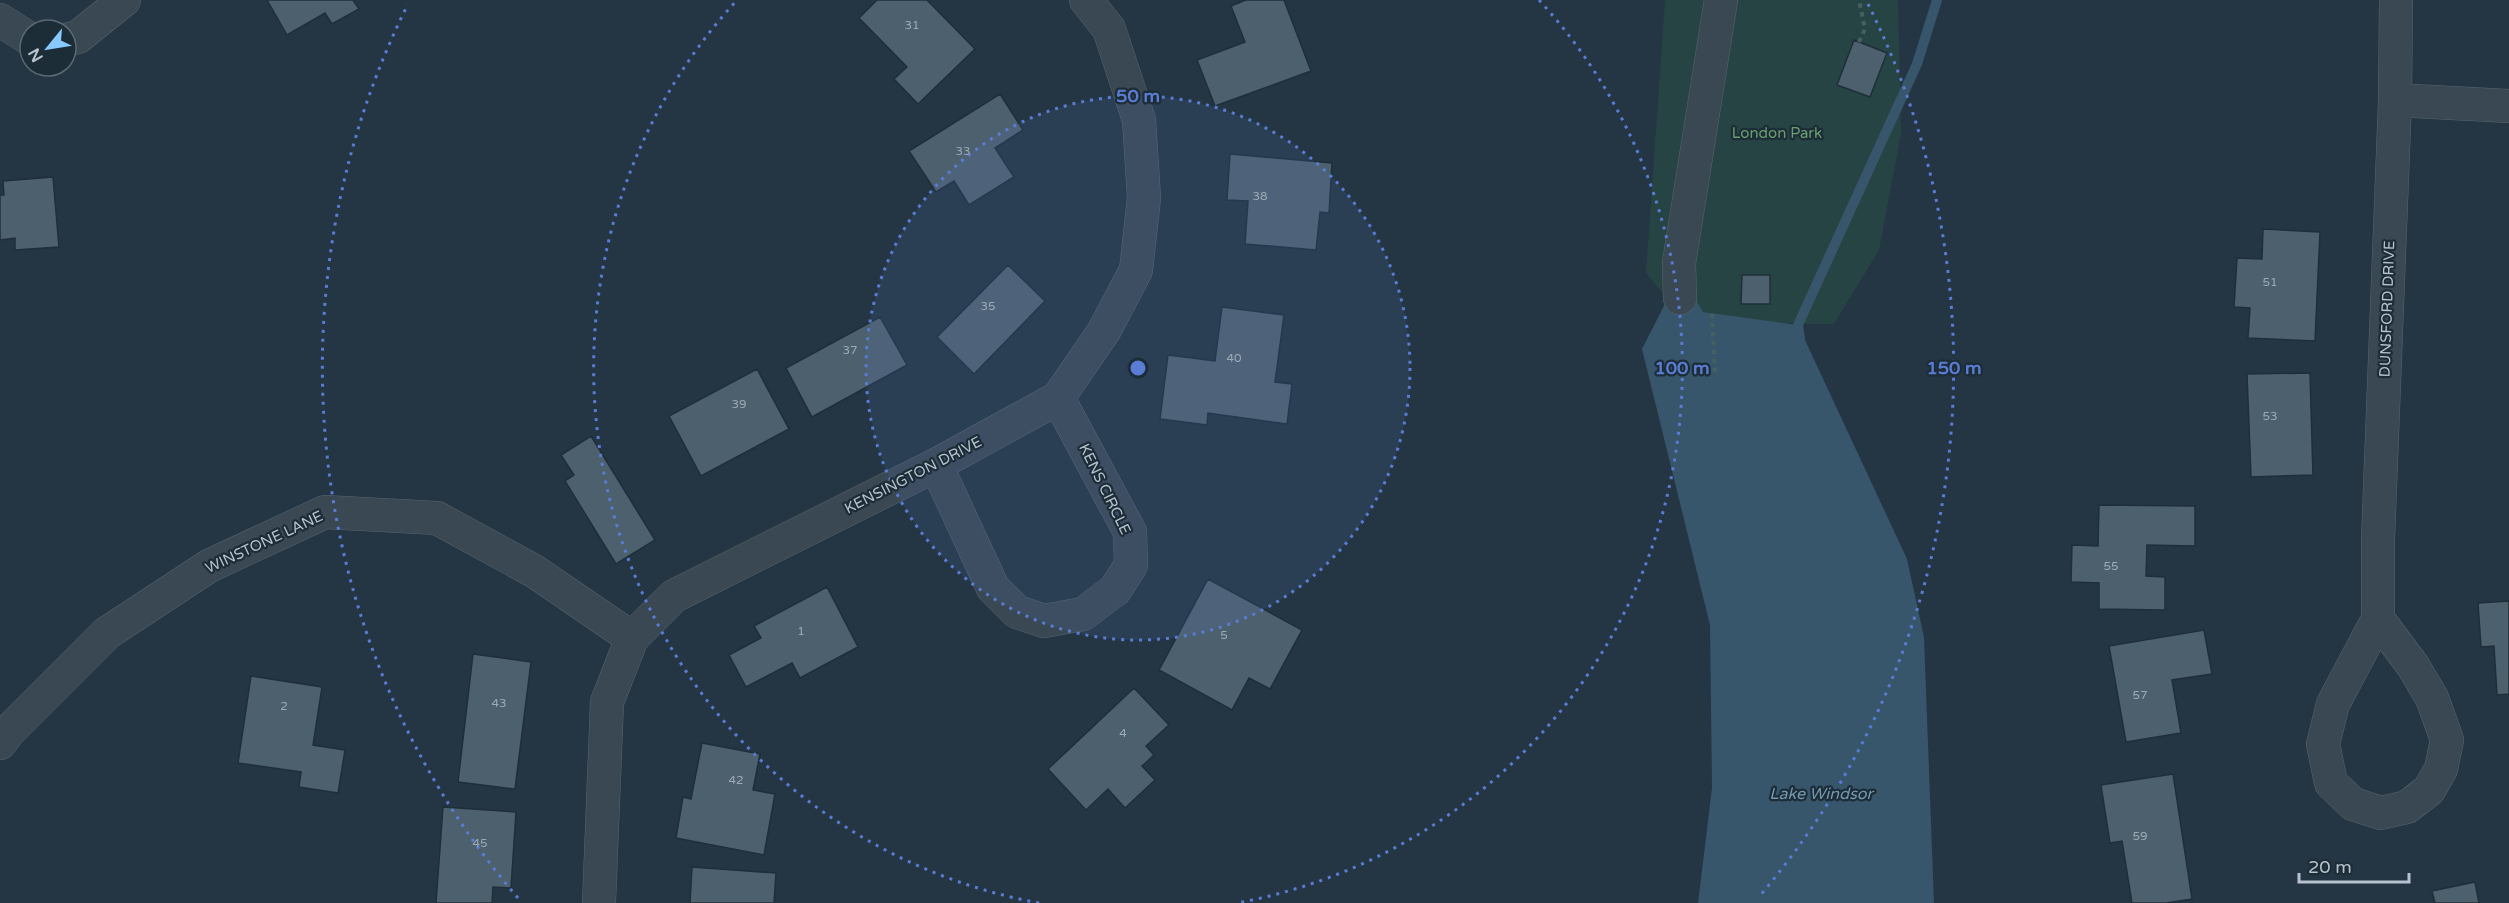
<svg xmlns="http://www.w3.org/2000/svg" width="2509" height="903" font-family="'Varela Round',sans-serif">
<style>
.green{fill:#264443}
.water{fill:#37556b}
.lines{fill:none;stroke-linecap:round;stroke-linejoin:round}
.stream{stroke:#37556b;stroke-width:10}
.building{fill:#4d606e;stroke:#1f2f3a;stroke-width:1.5}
.minor-casing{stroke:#576570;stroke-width:34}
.path{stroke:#45605f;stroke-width:4;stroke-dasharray:4.5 4.5;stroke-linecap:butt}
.minor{stroke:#394853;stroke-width:33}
.ring{fill:none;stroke:#5a7cd4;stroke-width:3;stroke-dasharray:3 6}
.labels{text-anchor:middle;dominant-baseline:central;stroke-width:4.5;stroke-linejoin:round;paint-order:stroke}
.number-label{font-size:12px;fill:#9caab5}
.park-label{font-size:15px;fill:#6b9f6f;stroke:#1d2d38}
.street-label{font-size:15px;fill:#b6c2cd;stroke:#1d2d38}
.water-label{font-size:16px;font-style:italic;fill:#7498b2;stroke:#1d2d38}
.centre{fill:#5a7cd4;stroke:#1d2d38;stroke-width:3}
.ring-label{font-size:18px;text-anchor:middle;font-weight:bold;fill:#5a7cd4;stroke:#1d2d38;stroke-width:4.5;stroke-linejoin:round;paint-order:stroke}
</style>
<rect width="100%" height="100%" fill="#243643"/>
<path class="green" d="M1665 0H1898L1901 134 1879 250 1834 324C1797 325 1696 320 1668 297 1660 291 1653 281 1646 273Z"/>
<path class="water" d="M1694 297 1703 312 1798 325 1907 559 1924 637 1934 903H1698L1712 788 1710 625 1642 349 1668 298Z"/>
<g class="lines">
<path class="stream" d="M1800 339 1798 325 1917 64 1937 0"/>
</g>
<path class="building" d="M267 0H353L359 9 332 24 325 13 287 35Z
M877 0H927L975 49 918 104 894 79 907 67 859 18Z
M1246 0H1284L1311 71 1215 106 1197 60 1245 42 1231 6Z
M1854 40 1887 53 1870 97 1837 85Z
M1000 94 1023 130 995 148 1014 177 969 205 954 181 936 192 909 151Z
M1230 154 1332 163 1329 213 1320 212 1316 250 1245 244 1248 201 1227 200Z
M53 177 59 247 15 250V238L0 240V195H4L3 181Z
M2263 229 2320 232 2315 341 2248 338 2250 308 2234 307 2237 258 2262 259Z
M1008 265 1045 301 974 374 937 337Z
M1742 275H1770V304H1741Z
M1222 307 1284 315 1275 382 1292 384 1287 424 1208 413 1207 425 1160 419 1168 355 1215 361Z
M880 317 907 365 812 417 786 368Z
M757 369 789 429 701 476 669 416Z
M2310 373 2313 475 2251 477 2247 374Z
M591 436 655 540 616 564 565 481 574 475 561 455Z
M2099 505 2195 506V546L2147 545 2146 576 2165 577V610L2099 609V583L2071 582 2072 545 2098 546Z
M1208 579 1302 630 1270 689 1249 678 1232 710 1159 670Z
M827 587 858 647 800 678 792 663 746 687 729 655 761 638 754 626Z
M2509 601V694L2497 695 2494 646 2481 647 2478 603Z
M2204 630 2212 674 2172 680 2181 733 2126 742 2109 646Z
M473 654 531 662 515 789 458 782Z
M251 676 322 687 313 745 345 750 338 793 299 787 301 772 238 763Z
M1134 688 1169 725 1146 746 1154 755 1142 766 1155 780 1125 808 1108 789 1086 810 1048 769Z
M702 743 760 754 753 790 775 794 764 855 676 838 683 797 691 799Z
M2173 774 2192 899 2166 903H2132L2122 841 2110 843 2101 785Z
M443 807 516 812 511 888 493 887 492 903H436Z
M692 867 776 873 774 903H690Z
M2475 882 2479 903H2435L2432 891Z"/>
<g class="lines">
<defs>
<path id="minor" d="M0 20 30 39
M66 40 78 37 124 0
M2395 100 2509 106
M1680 298 1679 263 1721 0
M936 465 993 588 1017 612 1044 621 1083 614 1115 590 1131 565 1130 532 1058 398
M2378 619 2413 666 2432 698 2447 740 2441 769 2429 790 2407 807 2381 813 2353 804 2331 783 2323 744 2333 704 2378 619V539L2395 100 2396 0
M0 743 9 731 107 633 209 566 325 512 437 518 534 571 632 638
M599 903 607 702 632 638 674 596 936 465 1058 398 1104 331 1136 270 1144 198 1139 120 1109 29 1086 0"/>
</defs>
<use href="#minor" class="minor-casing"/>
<path class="path" d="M1859 42 1865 29 1859 0
M1712 314 1715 376"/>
<use href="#minor" class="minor"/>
</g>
<circle cx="1138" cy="368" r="272" fill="#5a7cd4" fill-opacity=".12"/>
<g class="ring">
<circle cx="1138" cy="368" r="272"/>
<path d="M1039 903A544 544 0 0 1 737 0M1539 0A544 544 0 0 1 1237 903"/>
<path d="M518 898A816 816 0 0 1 408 4M1868 4A816 816 0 0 1 1758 898"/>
</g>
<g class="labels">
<g class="number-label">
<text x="912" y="25">31</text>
<text x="963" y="151">33</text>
<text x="1260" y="196">38</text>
<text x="2270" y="282">51</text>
<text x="988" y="306">35</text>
<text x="850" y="350">37</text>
<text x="1234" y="358">40</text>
<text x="739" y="404">39</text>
<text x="2270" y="416">53</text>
<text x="2111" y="566">55</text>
<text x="801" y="631">1</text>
<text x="1224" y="635">5</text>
<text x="2140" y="695">57</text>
<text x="499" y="703">43</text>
<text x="284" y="706">2</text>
<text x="1123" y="733">4</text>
<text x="736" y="780">42</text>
<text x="2140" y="836">59</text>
<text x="480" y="843">45</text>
</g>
<g class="park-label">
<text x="1777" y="133">London Park</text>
</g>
<g class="street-label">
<text transform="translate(2387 309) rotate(-88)">DUNSFORD DRIVE</text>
<text transform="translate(913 475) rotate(-27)">KENSINGTON DRIVE</text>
<text transform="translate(1105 489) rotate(64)">KENS CIRCLE</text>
<text transform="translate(264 542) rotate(-25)">WINSTONE LANE</text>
</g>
<g class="water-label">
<text x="1821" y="794">Lake Windsor</text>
</g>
</g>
<circle cx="1138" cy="368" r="9" class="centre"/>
<g class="ring-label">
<text x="1138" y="102">50 m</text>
<text x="1682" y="374">100 m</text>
<text x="1954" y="374">150 m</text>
</g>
<g transform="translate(48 48) rotate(240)"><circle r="28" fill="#1d2d38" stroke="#5a6974" stroke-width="1.5"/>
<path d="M0-4.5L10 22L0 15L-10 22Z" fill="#88c9ff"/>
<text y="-9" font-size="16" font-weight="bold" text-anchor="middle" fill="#b6c2cd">N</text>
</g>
<path d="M2299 873v9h110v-9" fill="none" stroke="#b6c2cd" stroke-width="3"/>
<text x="2308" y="873" font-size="18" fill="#b6c2cd" stroke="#1d2d38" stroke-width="4.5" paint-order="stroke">20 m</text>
</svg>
